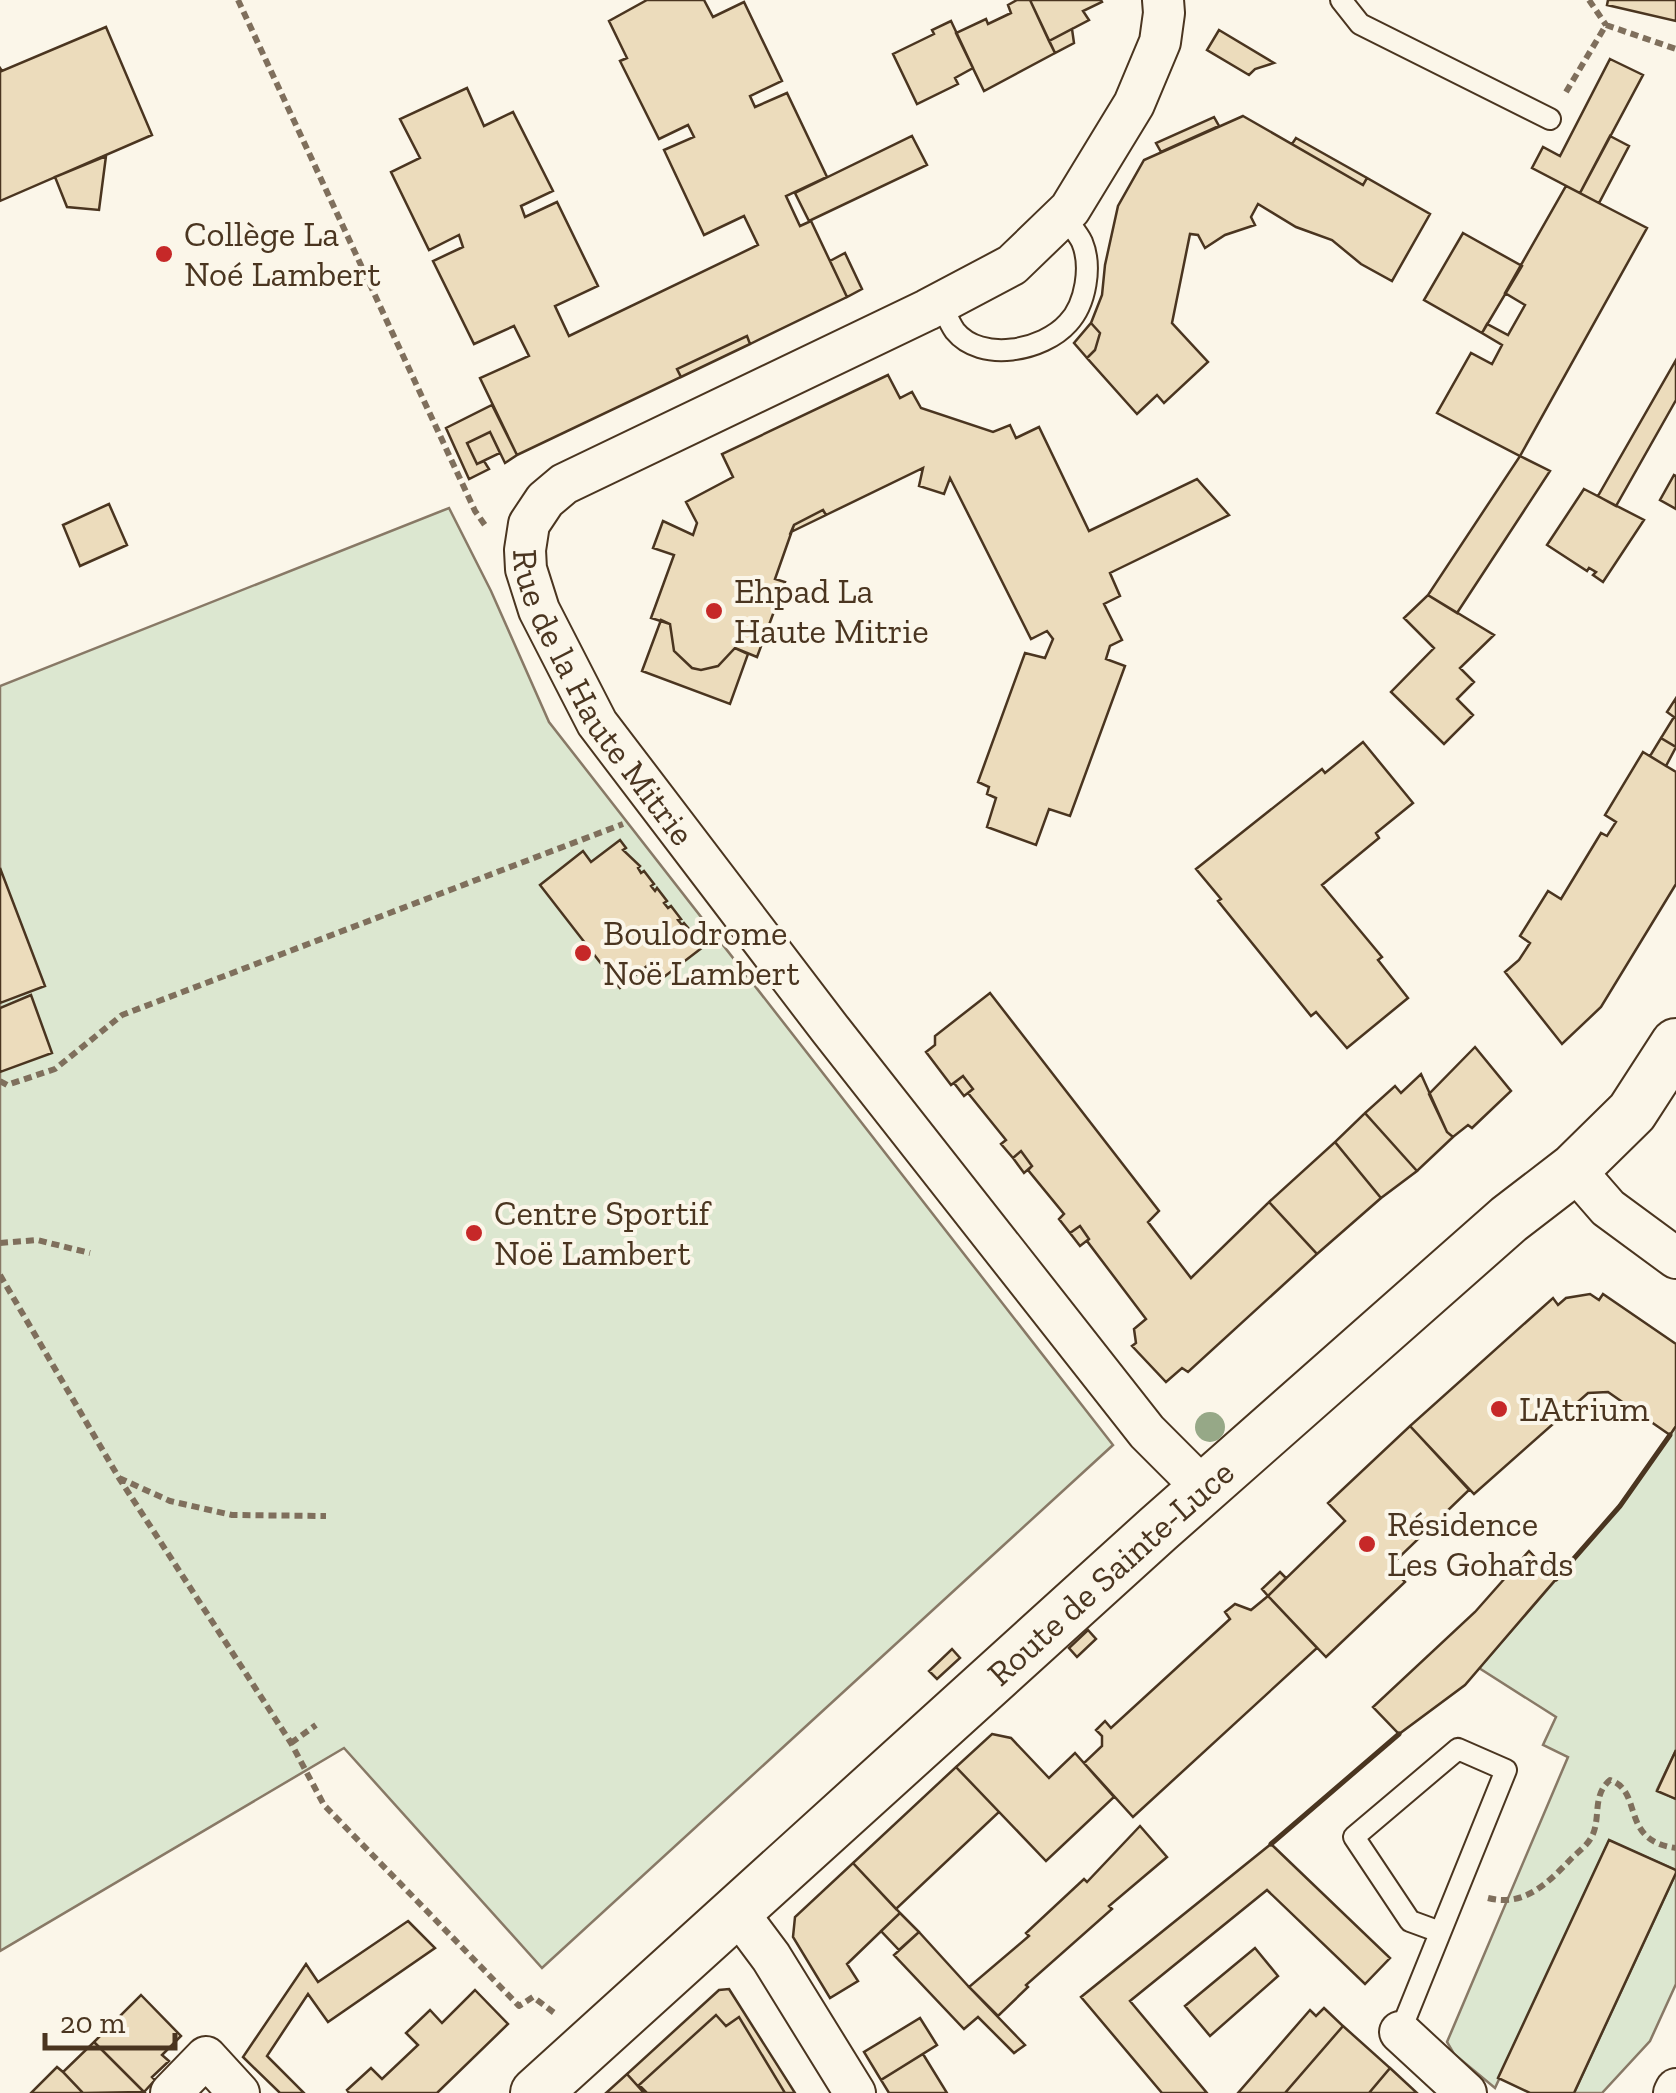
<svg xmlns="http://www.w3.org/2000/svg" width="1676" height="2093" font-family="'Zilla Slab',serif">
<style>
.green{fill:#dce7d0;stroke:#887966;stroke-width:2.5}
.building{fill:#ecdcbc;stroke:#4a3520;stroke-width:2.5}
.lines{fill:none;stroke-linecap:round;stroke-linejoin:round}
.service-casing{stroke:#4a3520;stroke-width:24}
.minor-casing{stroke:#4a3520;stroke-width:44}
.tertiary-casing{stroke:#4a3520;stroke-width:54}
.path{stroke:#7f6f5c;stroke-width:6;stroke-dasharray:8 5;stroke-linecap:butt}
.service{stroke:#fbf6e9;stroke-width:20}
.minor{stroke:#fbf6e9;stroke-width:40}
.tertiary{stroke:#fbf6e9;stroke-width:50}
.wall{stroke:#4a3520;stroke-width:5}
.tree{fill:#96a887}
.poi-dot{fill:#c62828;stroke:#fbf6e9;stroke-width:4}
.labels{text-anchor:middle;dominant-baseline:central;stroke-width:8;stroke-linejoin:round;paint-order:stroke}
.poi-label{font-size:35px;fill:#4a3520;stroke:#fbf6e9;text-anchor:start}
.street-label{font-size:35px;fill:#4a3520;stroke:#fbf6e9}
</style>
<rect width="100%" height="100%" fill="#fbf6e9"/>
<path class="green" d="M449 508 491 591 549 722 1113 1445 542 1968 344 1748 0 1951V686Z
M1676 1426V1750L1657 1790 1676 1799V1870L1609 1841 1495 2088 1454 2054 1447 2042 1568 1757 1543 1745 1556 1717 1479 1668 1620 1506Z
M1676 1873V1984L1650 2041 1602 2093H1574Z"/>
<path class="building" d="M647 0H704L713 17 744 2 782 81 750 96 755 107 787 93 827 177 786 196 800 226 811 221 847 297 750 344 747 336 677 369 681 377 517 455 480 378 529 356 514 326 474 344 433 261 463 247 459 235 429 250 391 172 420 158 400 119 467 88 484 126 513 112 553 191 521 206 525 217 557 202 598 286 555 306 569 336 758 245 744 216 704 235 664 150 694 137 688 125 659 139 620 61 627 58 609 21Z
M1017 0H1030L1055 53 984 91 956 33 986 19 988 24 1011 13 1008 5Z
M1030 0H1101L1102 2 1083 11 1089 20 1049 41Z
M1608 0H1676V21L1607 5Z
M951 21 973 68 955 78 958 84 917 104 893 54 934 34 932 30Z
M106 27 152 135 0 201V68L2 71Z
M1072 29 1074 43 1055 53 1049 41Z
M1219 30 1274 63 1255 69 1249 75 1207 50Z
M1610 59 1643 75 1580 193 1532 168 1543 147 1560 156Z
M1243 116 1363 185 1367 178 1430 214 1392 281 1361 264 1332 240 1296 227 1258 204 1251 217 1255 225 1225 235 1205 248 1198 235 1190 234 1172 323 1208 362 1164 403 1157 395 1137 414 1087 358 1095 350 1100 333 1091 323 1102 295 1105 265 1118 206 1144 160Z
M1214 117 1219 126 1161 152 1156 143Z
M912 136 927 165 809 221 795 193Z
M1610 136 1629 146 1599 203 1580 193Z
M1296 138 1367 178 1363 185 1292 144Z
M106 156 99 210 67 207 55 177Z
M1566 186 1647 228 1520 456 1437 413 1471 353 1492 364 1502 345 1482 333 1487 324 1508 335 1525 305 1505 293Z
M1463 233 1522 266 1482 333 1424 300Z
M845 253 862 289 847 297 830 261Z
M1091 323 1100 333 1095 350 1087 358 1074 343Z
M747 336 750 344 681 377 677 369Z
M1676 360V400L1616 506 1598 496Z
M888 375 900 398 912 392 921 408 993 432 1010 425 1016 438 1039 427 1089 531 1197 479 1229 515 1110 573 1120 596 1104 604 1122 640 1110 646 1106 659 1125 666 1070 816 1049 809 1036 845 987 827 996 798 987 794 989 787 978 782 1025 653 1045 658 1053 639 1047 631 1031 639 950 478 944 494 919 486 923 468 826 515 823 510 794 525 775 579 785 582 757 657 735 648 718 666 701 670 692 668 674 651 670 624 651 618 674 555 653 548 663 521 693 535 697 523 686 502 733 477 722 454Z
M492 405 517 455 505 463 490 432 467 443 477 464 484 461 489 469 469 479 446 428Z
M490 432 500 453 477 464 467 443Z
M1520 456 1550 471 1457 613 1428 595Z
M1674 475 1676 476V509L1660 500Z
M1584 489 1644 520 1603 582 1593 575 1596 572 1589 568 1587 571 1547 545Z
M109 504 127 545 80 566 63 525Z
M823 510 826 515 791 532 794 525Z
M1428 595 1494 635 1460 668 1474 682 1457 699 1473 715 1444 744 1391 692 1434 648 1404 618Z
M661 620 670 624 674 651 692 668 701 670 718 666 735 648 748 654 730 704 642 671Z
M1676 698V747L1661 738 1674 717 1667 712Z
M1661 738 1676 747 1666 766 1650 756Z
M1363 742 1413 803 1376 833 1379 838 1322 885 1382 957 1378 960 1408 998 1347 1048 1316 1012 1311 1016 1218 901 1221 899 1196 869 1322 769 1325 773Z
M1643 752 1676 772V884L1601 1007 1562 1044 1505 972 1519 960 1530 943 1520 936 1548 891 1561 899 1601 833 1607 836 1616 822 1605 815Z
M620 840 626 848 623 850 640 866 638 868 641 873 644 871 654 884 651 886 655 891 657 888 667 901 664 903 668 908 671 906 681 919 678 920 682 925 684 923 695 936 692 938 703 947 660 980 648 965 620 988 540 885 583 851 591 862Z
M0 868 45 986 0 1003Z
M990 993 1159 1211 1148 1222 1191 1278 1269 1202 1317 1254 1188 1372 1182 1368 1166 1382 1132 1346 1136 1343 1134 1329 1146 1319 1087 1241 1089 1239 1080 1226 1070 1233 1059 1219 1064 1214 1028 1170 1032 1166 1021 1151 1013 1158 1001 1144 1006 1140 968 1093 973 1089 963 1076 951 1085 926 1052 935 1045V1036Z
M31 995 52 1053 0 1072V1008Z
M1475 1047 1511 1091 1472 1128 1468 1125 1453 1137 1447 1132 1429 1094Z
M1421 1074 1447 1132 1453 1137 1417 1171 1365 1113 1395 1086 1401 1093Z
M963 1076 973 1089 964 1096 954 1083Z
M1365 1113 1417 1171 1381 1198 1335 1142Z
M1335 1142 1381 1198 1317 1254 1269 1202Z
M1021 1151 1032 1166 1024 1173 1013 1158Z
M1080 1226 1089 1239 1080 1246 1070 1233Z
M1590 1294 1599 1300 1603 1294 1676 1344V1426L1670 1435 1608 1392 1588 1393 1474 1494 1410 1426 1553 1298 1558 1305 1566 1298Z
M1410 1426 1469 1490 1390 1566 1405 1582 1326 1657 1268 1596 1345 1521 1328 1503Z
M1529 1551 1556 1579 1465 1685 1399 1734 1373 1707 1475 1612Z
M1280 1572 1286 1578 1268 1596 1262 1589Z
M1268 1596 1317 1648 1133 1817 1084 1763 1102 1746V1736L1096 1730 1105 1721 1111 1728 1230 1619 1225 1612 1235 1604 1251 1610Z
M1088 1630 1096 1639 1077 1657 1069 1648Z
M952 1649 960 1658 937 1679 929 1671Z
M992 1734 1011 1738 1049 1778 1075 1753 1114 1797 1046 1861 956 1767Z
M1676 1750V1799L1657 1791Z
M956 1767 999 1812 896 1909 853 1863Z
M1140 1826 1167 1857 1109 1906 1112 1909 1026 1985 1028 1987 998 2016 969 1987 1029 1936 1026 1933 1084 1879 1087 1882Z
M1609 1840 1676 1870V1873L1574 2093H1530L1498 2078Z
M1271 1844 1390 1958 1365 1984 1267 1890 1130 2001 1207 2093H1162L1081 1997Z
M853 1863 900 1913 847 1964 858 1981 830 1998 793 1937 795 1917Z
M900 1913 919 1932 899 1950 881 1931Z
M408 1921 435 1948 328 2022 308 1994 267 2056 304 2093H280L243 2057 306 1964 318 1982Z
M919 1932 969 1987 1025 2045 1014 2053 978 2017 964 2029 894 1955Z
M1255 1948 1278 1976 1210 2036 1185 2006Z
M729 1989 795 2093H644L627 2074 719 1990Z
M475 1990 508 2024 437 2093H349L347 2090 371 2068 382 2079 418 2045 406 2033 430 2010 442 2023Z
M141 1995 181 2036 162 2055 169 2061 152 2077 155 2080 144 2092 94 2042Z
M1324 2008 1343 2026 1285 2093H1238L1310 2010 1316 2016Z
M716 2015 726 2026 739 2017 785 2093H647L639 2085Z
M920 2018 937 2045 881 2080 864 2052Z
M1343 2026 1390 2068 1369 2093H1285Z
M94 2042 144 2092 83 2093 63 2072Z
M923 2054 947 2093H889L881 2080Z
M57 2067 63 2072 83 2093H31Z
M1390 2068 1417 2093H1369Z
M627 2074 644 2093H606Z"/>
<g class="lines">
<defs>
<path id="service" d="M1341 0 1360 24 1550 119
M941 303C945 311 949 323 955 331 981 363 1043 351 1068 323 1086 304 1092 266 1082 242 1078 233 1069 224 1064 216
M1400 2032 1506 1770 1458 1749 1354 1837 1410 1921 1440 1932"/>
<g id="minor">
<path id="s1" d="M1163 0 1164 13 1160 42 1134 104 1070 209 1012 265 927 310 564 484 545 500 529 524 525 550 526 569 539 610 597 723 830 1029 1147 1432 1204 1489"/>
<path d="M1574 1169 1608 1208 1676 1258"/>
<path d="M736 1910 771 1957 855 2093"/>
<path d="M1400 2032 1466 2093"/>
<path d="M171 2093 206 2057 239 2093"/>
<path d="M1674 2093 1676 2089"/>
</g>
<g id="tertiary">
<path id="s2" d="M536 2093 1158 1529 1509 1219 1574 1169 1632 1112 1676 1044"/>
</g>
</defs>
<use href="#service" class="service-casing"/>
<use href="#minor" class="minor-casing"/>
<use href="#tertiary" class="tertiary-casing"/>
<path class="path" d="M238 0 475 511 487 528
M1589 0 1606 25
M1566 92 1606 25 1676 49
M0 1081 7 1085 55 1069 122 1015 623 824
M0 1243 37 1240 90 1253
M0 1275 119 1478 291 1743 324 1805 519 2006 533 1997 557 2015
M119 1478 170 1501 232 1515 326 1516
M291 1743 316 1725
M1488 1898C1523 1907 1546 1885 1569 1861 1575 1854 1586 1847 1591 1838 1602 1819 1591 1796 1610 1780 1644 1791 1619 1841 1676 1848"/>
<use href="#service" class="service"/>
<use href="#minor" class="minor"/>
<use href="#tertiary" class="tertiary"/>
<path class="wall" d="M1556 1579 1620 1506 1670 1435
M1271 1844 1399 1734"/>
</g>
<circle class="tree" cx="1210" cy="1427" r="15"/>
<g class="poi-dot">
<circle cx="164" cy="254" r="10"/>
<circle cx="714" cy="611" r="10"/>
<circle cx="583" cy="953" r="10"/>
<circle cx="474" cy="1233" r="10"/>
<circle cx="1499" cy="1409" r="10"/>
<circle cx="1367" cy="1544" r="10"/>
</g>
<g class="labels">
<g class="poi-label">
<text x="184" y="234">Collège La<tspan x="184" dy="40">Noé Lambert</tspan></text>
<text x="734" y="591">Ehpad La<tspan x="734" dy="40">Haute Mitrie</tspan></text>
<text x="603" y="933">Boulodrome<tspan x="603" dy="40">Noë Lambert</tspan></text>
<text x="494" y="1213">Centre Sportif<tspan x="494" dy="40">Noë Lambert</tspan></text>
<text x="1519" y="1409">L'Atrium</text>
<text x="1387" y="1524">Résidence<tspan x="1387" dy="40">Les Gohards</tspan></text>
</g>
<g class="street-label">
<text stroke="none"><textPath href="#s1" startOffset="1060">Rue de la Haute Mitrie</textPath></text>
<text stroke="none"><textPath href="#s2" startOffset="775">Route de Sainte-Luce</textPath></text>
</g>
</g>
<path d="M45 2033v15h130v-15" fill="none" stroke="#4a3520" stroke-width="5"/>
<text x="60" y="2033" font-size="30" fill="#4a3520" stroke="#fbf6e9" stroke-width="8" paint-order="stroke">20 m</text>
</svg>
